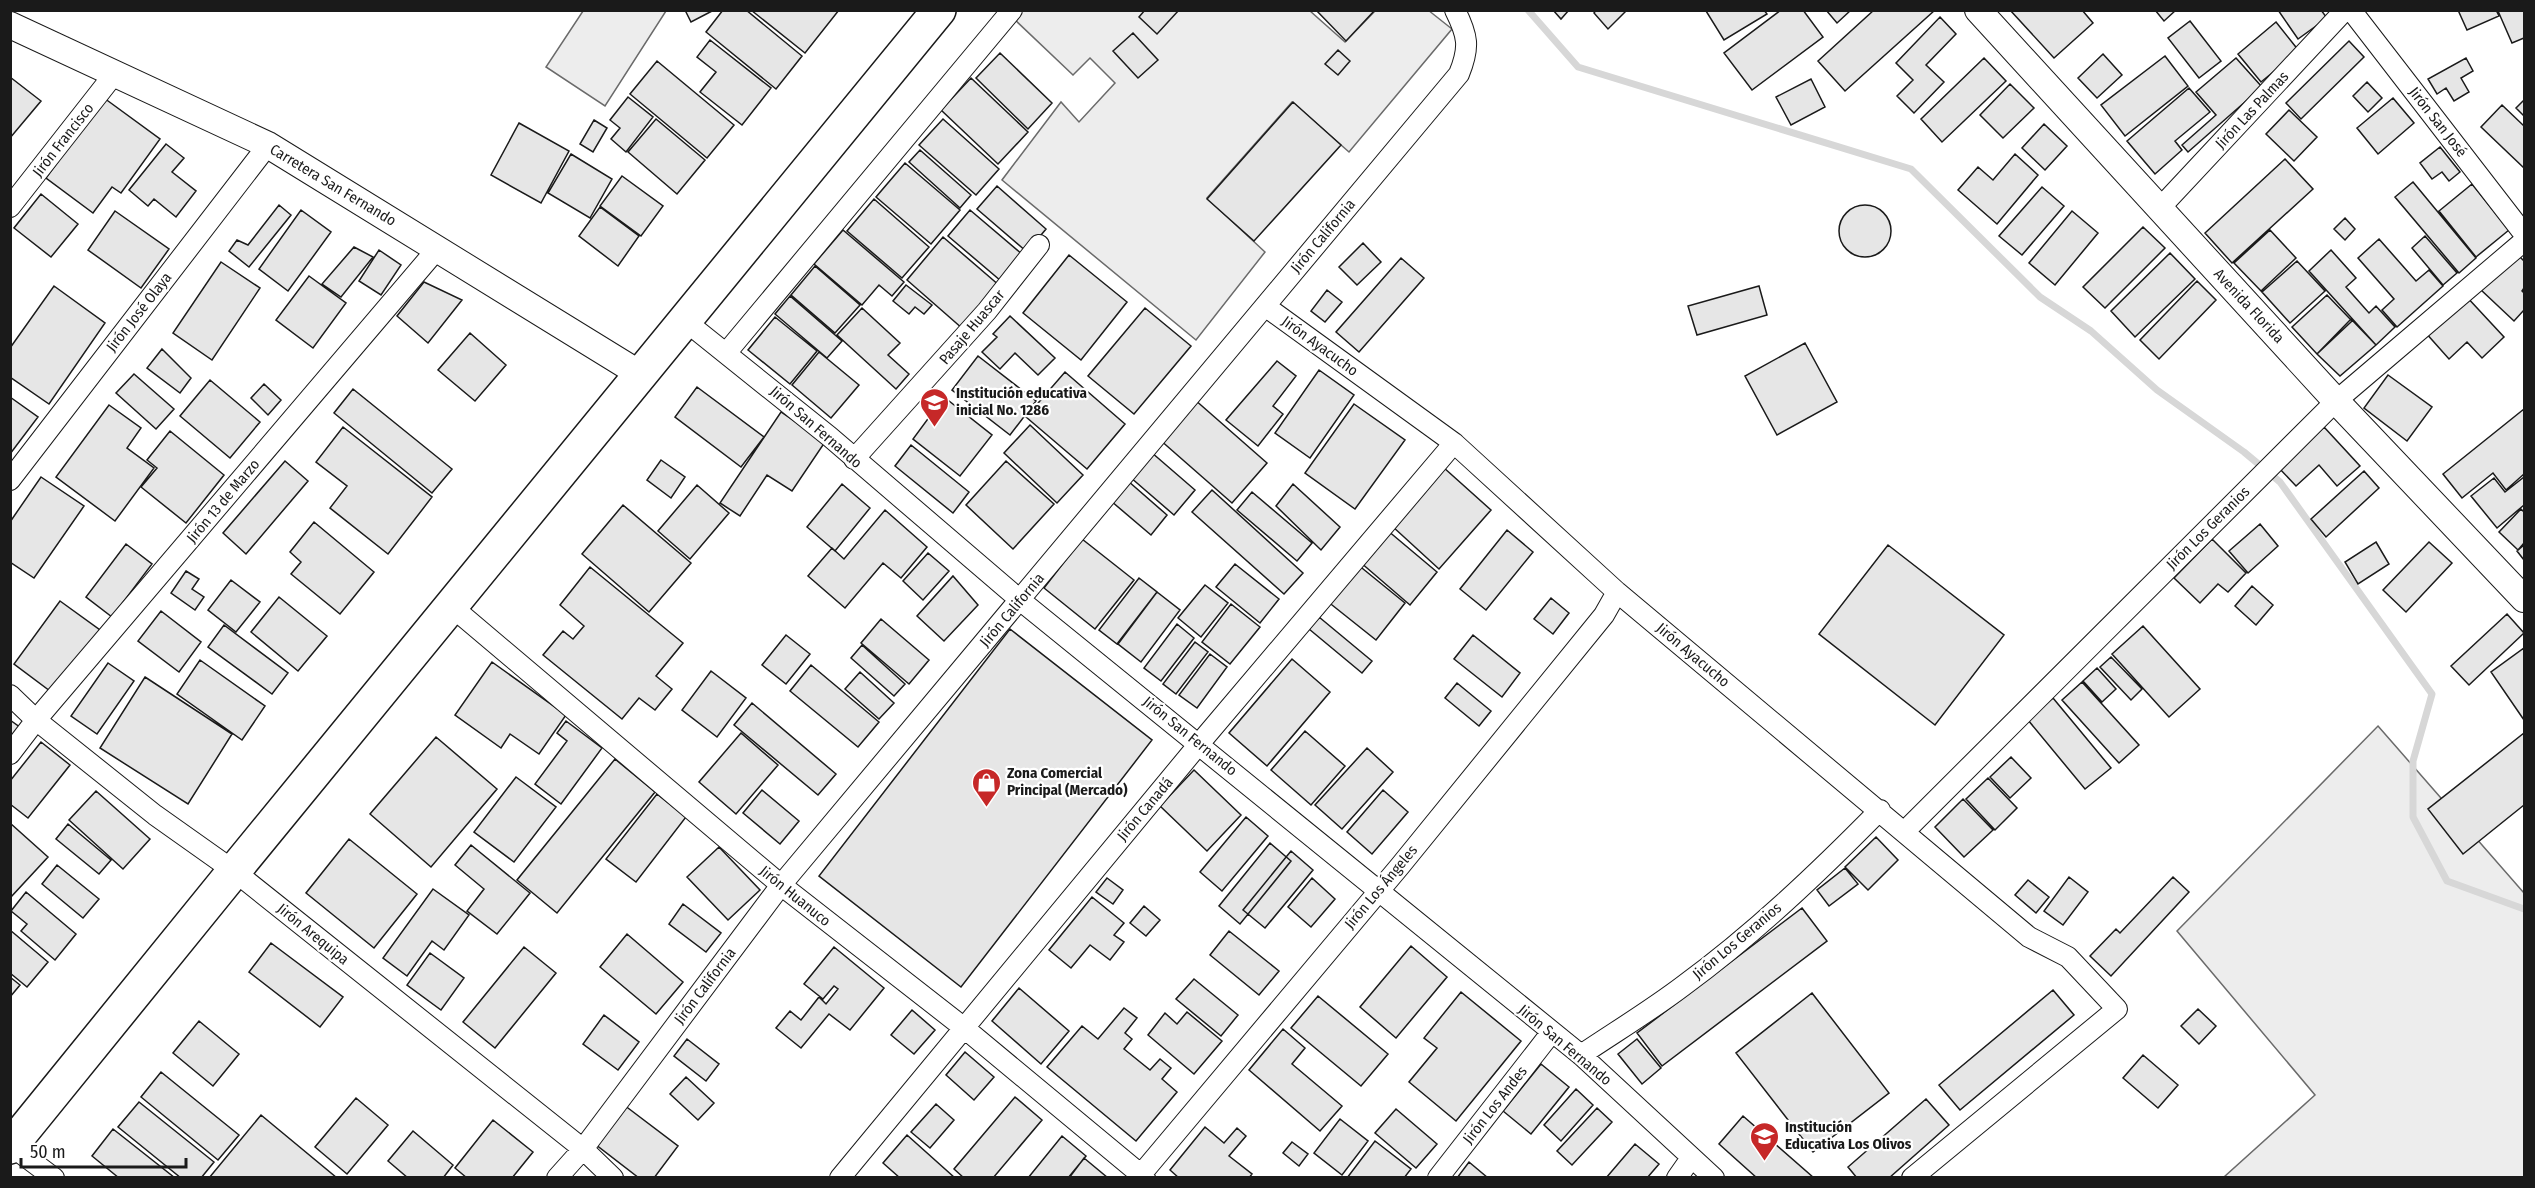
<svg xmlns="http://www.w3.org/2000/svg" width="2535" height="1188" font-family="'Fira Sans Condensed',sans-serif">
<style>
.built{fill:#ededed;stroke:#6a6a6a;stroke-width:1.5}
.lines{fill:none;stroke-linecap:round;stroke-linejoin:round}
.stream{stroke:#d7d7d7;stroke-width:7}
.building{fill:#e6e6e6;stroke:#1a1a1a;stroke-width:1.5}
.minor-casing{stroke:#1a1a1a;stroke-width:22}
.tertiary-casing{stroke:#1a1a1a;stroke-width:28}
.trunk-casing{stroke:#1a1a1a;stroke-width:36}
.minor{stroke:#fff;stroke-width:20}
.tertiary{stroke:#fff;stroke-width:26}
.trunk{stroke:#fff;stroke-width:33}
.labels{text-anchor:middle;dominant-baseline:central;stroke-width:4.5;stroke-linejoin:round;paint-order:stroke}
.street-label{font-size:15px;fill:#1a1a1a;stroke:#fff}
.poi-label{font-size:15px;font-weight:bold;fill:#1a1a1a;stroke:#fff;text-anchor:start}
</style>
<rect width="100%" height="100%" fill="#fff"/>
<path class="built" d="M1428 10 1452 29 1349 152 1292 102 1207 198 1265 252 1196 340 1002 180 1061 102 1079 122 1115 83 1090 58 1073 75 1013 18 1019 11H1310L1345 42 1375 11Z
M583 11H666L605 106 546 67Z
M2378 726 2524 893V1177H2224L2315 1095 2177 931Z"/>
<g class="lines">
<path class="stream" d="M1528 10 1578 67 1911 169 2040 297 2091 331 2157 390 2244 452 2280 482 2432 694 2413 761V817L2447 881 2524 909"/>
</g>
<path class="building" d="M685 10H714L691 22Z
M723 10H746L802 56 776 89 706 32Z
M751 10H839L805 53Z
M1145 10H1179L1157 34 1139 17Z
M1316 10H1375L1346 41Z
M1553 10H1569L1561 19Z
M1596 10H1627L1608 29 1594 13Z
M1764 10 1767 14 1724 40 1706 11Z
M1781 10H1803L1823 37 1752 90 1724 53Z
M1826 10H1851L1837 23Z
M1874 10H1935L1845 91 1818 61Z
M2010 10H2082L2093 23 2054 58Z
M2155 10H2176L2164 21Z
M2278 10H2321L2327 18 2298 39Z
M2458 10H2496L2499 16 2467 30Z
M2524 10V38L2512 43 2498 11Z
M1940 17 1956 34 1926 65 1944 82 1914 113 1897 96 1913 80 1896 63Z
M2190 21 2221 61 2199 78 2168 38Z
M2276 22 2299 51 2261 82 2238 54Z
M1133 33 1158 60 1138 78 1113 51Z
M710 40 771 88 742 125 700 92 716 72 697 57Z
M2349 41 2364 57 2301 119 2286 103Z
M1338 50 1350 61 1338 75 1325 64Z
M1000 53 1052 103 1028 129 976 78Z
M2103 54 2122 75 2097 98 2078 78Z
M2165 56 2188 86 2125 136 2101 105Z
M1984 58 2006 81 1942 142 1921 119Z
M2236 58 2262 87 2188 152 2182 145 2216 115 2196 92Z
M2466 58 2473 71 2461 78 2469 92 2454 101 2446 88 2437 94 2428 79Z
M657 61 734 125 707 158 630 94Z
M10 77 41 101 10 138Z
M971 78 1028 132 998 164 941 110Z
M1811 79 1825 107 1791 125 1776 97Z
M2367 82 2382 98 2368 112 2353 96Z
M2010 84 2034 108 2003 138 1980 115Z
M2189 88 2210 112 2175 141 2182 150 2155 174 2127 141Z
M628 97 653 117 626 152 611 139 620 128 610 120Z
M104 98 160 139 121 193 112 187 93 213 46 178Z
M2393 98 2414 123 2378 154 2357 128Z
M2524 100V116L2516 108Z
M1293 102 1341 145 1254 241 1207 199Z
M2502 105 2524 126V168L2481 127Z
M2289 110 2317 137 2294 161 2266 134Z
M656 119 705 160 677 194 628 152Z
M943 119 999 169 976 195 919 145Z
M594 120 607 128 593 152 580 144Z
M519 123 569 151 541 203 491 175Z
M2044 124 2067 146 2045 170 2022 148Z
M166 144 184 158 172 172 196 191 176 217 154 199 148 206 129 190Z
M2440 147 2460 172 2449 181 2442 172 2432 179 2420 163Z
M920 150 971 195 960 208 909 162Z
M571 154 612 179 590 218 548 193Z
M2015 154 2038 175 1997 224 1958 190 1978 167 1993 180Z
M2285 159 2313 189 2232 263 2205 233Z
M905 163 960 210 931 244 876 197Z
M622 176 663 206 641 236 600 206Z
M2413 182 2476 258 2459 273 2395 197Z
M2472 184 2509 230 2476 257 2439 211Z
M997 186 1046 229 1027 252 977 209Z
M2042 187 2064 206 2022 255 1999 236Z
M41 194 78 224 51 257 14 228Z
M874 199 929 247 902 278 847 231Z
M279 205 291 215 249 267 229 251 237 240 248 245Z
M1839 231a26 26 0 1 1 52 0a26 26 0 1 1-52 0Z
M600 207 639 236 618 266 579 236Z
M301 210 331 232 288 291 259 269Z
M970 210 1023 255 1001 281 948 236Z
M115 211 169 249 141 288 88 250Z
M2072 211 2098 233 2055 285 2029 263Z
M2345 218 2355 229 2345 240 2334 229Z
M2143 227 2165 248 2105 308 2083 287Z
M843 230 904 282 892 296 879 285 862 305 814 264Z
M2270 230 2296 258 2261 291 2234 263Z
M2425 236 2457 273 2443 285 2412 248Z
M943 237 1000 286 963 329 907 280Z
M2379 239 2416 281 2429 270 2443 286 2397 327 2382 310 2394 299 2358 258Z
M1363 243 1381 262 1357 285 1339 267Z
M354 247 373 257 341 297 322 284Z
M379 250 401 265 381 295 359 281Z
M2331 250 2356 278 2346 287 2369 313 2376 306 2395 327 2376 345 2309 271Z
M2515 252 2524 261V288L2522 291 2524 293V310L2514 321 2480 289Z
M2170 253 2195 279 2135 337 2111 311Z
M1069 255 1127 302 1081 360 1023 313Z
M1401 258 1424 278 1359 352 1336 332Z
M2297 261 2325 291 2290 323 2262 292Z
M221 262 260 288 212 360 173 333Z
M815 266 860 305 835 333 791 295Z
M309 276 346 303 313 348 276 320Z
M2197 281 2216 300 2159 359 2140 340Z
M424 282 462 300 428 343 397 316Z
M906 285 932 305 924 314 915 307 909 314 893 301Z
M54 286 105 323 49 404 10 377V348Z
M1759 286 1767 315 1697 335 1688 306Z
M1327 290 1342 302 1325 322 1311 311Z
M2327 295 2352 321 2317 354 2292 327Z
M2465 295 2504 337 2482 358 2467 342 2449 359 2425 332Z
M790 296 842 341 827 358 775 314Z
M862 308 900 343 888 355 909 374 896 389 837 335Z
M1145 308 1191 346 1134 414 1088 376Z
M1010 316 1055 358 1038 375 1015 353 1000 369 982 352 997 337 993 334Z
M775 317 817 351 790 384 748 350Z
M2351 319 2376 345 2340 376 2317 354Z
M470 333 506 365 475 401 438 370Z
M1805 343 1837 402 1777 435 1745 376Z
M162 349 191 378 180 393 147 368Z
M819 352 859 385 831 418 792 385Z
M978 356 1036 401 1010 435 952 390Z
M1277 361 1296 376 1273 406 1283 414 1258 446 1226 420Z
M1319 370 1354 395 1310 458 1275 433Z
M1065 372 1125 424 1087 469 1026 417Z
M134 374 174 409 156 429 116 393Z
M2388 375 2432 407 2407 441 2364 408Z
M210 380 260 422 230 458 180 416Z
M264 384 281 400 268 415 251 398Z
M697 387 764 437 741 467 675 417Z
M353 389 452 469 432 493 334 413Z
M10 397 38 417 10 454Z
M944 397 992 435 960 476 913 439Z
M1194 399 1267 463 1232 503 1159 439Z
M1354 404 1405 440 1355 509 1305 473Z
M109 405 141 428 127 448 154 468 115 521 56 477Z
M2524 409V474L2506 490 2493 473 2462 498 2443 474Z
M781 412 825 442 792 491 767 475 740 516 720 503Z
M1030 425 1083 475 1057 503 1004 453Z
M343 427 432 497 388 554 330 508 347 486 316 462Z
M2324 427 2360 466 2337 486 2319 465 2296 486 2279 468Z
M170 431 224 475 186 523 141 487 157 468 147 460Z
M911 445 969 492 953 513 895 466Z
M1151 452 1195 490 1174 515 1130 477Z
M661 460 685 477 671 498 647 480Z
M285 461 308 481 246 554 223 533Z
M1006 461 1054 504 1013 549 966 505Z
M1443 467 1491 510 1439 569 1392 526Z
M2364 471 2379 488 2326 537 2311 519Z
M41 477 84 506 34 578 10 562V522Z
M2524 477V505L2497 528 2471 496 2494 478 2505 492Z
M1128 481 1167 515 1151 535 1111 501Z
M842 484 870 508 835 551 807 527Z
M1293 484 1340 527 1321 550 1276 506Z
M697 485 729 513 690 559 658 531Z
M1212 490 1303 573 1284 594 1192 512Z
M1252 492 1312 543 1297 561 1237 510Z
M623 505 691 563 649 612 582 554Z
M2521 509 2524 512V543L2518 550 2499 532Z
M885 510 927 547 901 578 883 563 845 608 808 576 832 548 844 559Z
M314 522 374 572 340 614 291 574 301 562 290 552Z
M2260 524 2278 546 2248 573 2229 551Z
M1387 530 1437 572 1410 605 1360 562Z
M1507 530 1533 552 1486 610 1460 589Z
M1082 539 1134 580 1095 629 1044 588Z
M2212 539 2246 573 2228 592 2218 584 2200 603 2174 578Z
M2376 542 2389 564 2358 584 2345 562Z
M2429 542 2452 563 2406 612 2383 590Z
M126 544 152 564 112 617 86 597Z
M1888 545 2004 635 1935 725 1819 634Z
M2524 545V560L2517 551Z
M928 553 949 571 923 600 903 581Z
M1235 564 1279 599 1260 623 1216 587Z
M1357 564 1405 603 1376 640 1327 601Z
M590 567 683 643 656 676 672 689 655 710 639 698 622 719 543 655 563 631 573 639 584 626 560 605Z
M186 571 199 579 192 589 204 597 195 610 171 593Z
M953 576 978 605 944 641 917 616Z
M1139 578 1157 592 1117 644 1099 630Z
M231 580 260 602 236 632 208 610Z
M1205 585 1228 603 1201 637 1178 618Z
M2252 586 2273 605 2256 625 2235 606Z
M1157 592 1180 610 1141 662 1118 644Z
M279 597 327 636 298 671 251 632Z
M1551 598 1569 613 1553 634 1534 619Z
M60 601 100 630 54 694 14 664Z
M1231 604 1260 627 1230 664 1202 642Z
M161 611 201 642 179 672 138 641Z
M2507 614 2524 633 2469 685 2451 666Z
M1319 617 1372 661 1362 673 1309 629Z
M881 619 929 660 909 684 861 643Z
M1177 624 1194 638 1161 681 1144 668Z
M224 625 288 673 272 694 208 647Z
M2143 626 2200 689 2169 717 2112 654Z
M1010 629 1152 740 961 987 819 876Z
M786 635 810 654 786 684 762 665Z
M1473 635 1520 673 1502 697 1454 659Z
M1195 642 1208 652 1176 694 1163 684Z
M862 645 905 684 894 696 851 658Z
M2524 648V720L2491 672Z
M1210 654 1227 667 1197 708 1179 695Z
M2111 657 2142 689 2131 700 2100 667Z
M1292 659 1330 692 1267 766 1229 733Z
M200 660 265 706 242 740 177 694Z
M492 662 566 715 539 754 510 734 501 748 455 715Z
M108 663 134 681 97 734 71 716Z
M811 665 879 722 858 747 790 691Z
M2097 668 2116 689 2102 702 2083 681Z
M711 671 746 698 717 737 682 710Z
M860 672 894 703 879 719 845 689Z
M145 677 232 734 188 804 100 748Z
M2082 682 2139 745 2119 763 2062 700Z
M1457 683 1491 711 1479 726 1445 698Z
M2053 698 2111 768 2085 789 2028 720Z
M752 703 836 774 818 795 734 725Z
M10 720 21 728 10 741Z
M566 721 602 748 561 804 535 784 567 741 557 733Z
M1305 731 1345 766 1311 805 1271 770Z
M741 733 778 765 736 814 699 782Z
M2524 733V805L2463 854 2428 809Z
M436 737 497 789 431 867 370 814Z
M41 742 70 765 28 818 10 804V781Z
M1367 748 1393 772 1342 829 1315 805Z
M2011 757 2031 778 2010 798 1990 777Z
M615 759 655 792 557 913 517 880Z
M1194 770 1241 815 1207 851 1160 806Z
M516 777 556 807 514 862 474 832Z
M1988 778 2017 808 1995 830 1966 799Z
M762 790 799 821 780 844 743 813Z
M1383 790 1408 812 1372 854 1347 832Z
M96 791 150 839 123 869 69 820Z
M657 794 686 817 636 882 606 859Z
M1963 799 1993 830 1964 857 1935 827Z
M1246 817 1268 836 1222 891 1200 872Z
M10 823 48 857 10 898Z
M68 824 111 860 99 874 56 839Z
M1876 837 1898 860 1868 890 1845 867Z
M349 839 417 894 374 948 306 893Z
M1270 843 1291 861 1240 924 1219 906Z
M471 845 530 893 497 934 467 911 484 889 455 865Z
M719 847 760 890 728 920 687 877Z
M1291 851 1313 870 1265 928 1243 910Z
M57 865 99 899 83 918 42 884Z
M1845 868 1858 884 1829 906 1817 890Z
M2069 877 2088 892 2063 925 2044 911Z
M2173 877 2189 892 2111 976 2090 956 2116 929 2120 933Z
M1107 878 1123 890 1113 904 1096 892Z
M1312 878 1335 899 1311 927 1288 907Z
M2028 880 2049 897 2036 913 2015 895Z
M433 889 469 915 444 950 432 941 407 976 383 958Z
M26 892 76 934 55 960 21 931 27 924 11 911Z
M1092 897 1124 923 1114 935 1124 942 1110 960 1090 945 1071 968 1049 950Z
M683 904 721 933 706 952 669 924Z
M1144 906 1160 920 1146 936 1130 923Z
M1802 908 1827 941 1662 1066 1637 1033Z
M10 930 48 962 27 987 10 973Z
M1229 931 1279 971 1259 995 1210 955Z
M627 934 683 982 656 1014 600 967Z
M271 943 343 997 320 1027 249 972Z
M1411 946 1447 977 1396 1038 1360 1007Z
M524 947 556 973 495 1048 463 1022Z
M834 947 884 988 850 1030 829 1014 801 1048 776 1028 790 1011 801 1020 819 997 826 1004 838 989 834 986 823 999 804 984Z
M430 953 464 978 441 1010 407 985Z
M10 977 20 985 10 997Z
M1194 979 1238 1015 1221 1036 1176 999Z
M1019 988 1069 1031 1041 1064 992 1021Z
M2053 990 2074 1015 1960 1110 1939 1085Z
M1461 992 1521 1041 1456 1121 1409 1082 1437 1048 1424 1038Z
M1812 993 1889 1093 1813 1152 1736 1053Z
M1318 996 1388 1054 1361 1086 1291 1028Z
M1124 1008 1137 1018 1125 1033 1132 1039 1124 1049 1150 1070 1160 1059 1171 1068 1162 1079 1177 1092 1136 1141 1047 1067 1082 1026 1098 1039Z
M2198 1009 2216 1026 2199 1044 2181 1026Z
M912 1010 935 1030 914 1054 891 1035Z
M1187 1012 1222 1041 1194 1074 1148 1035 1165 1013 1177 1024Z
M604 1015 639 1042 618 1070 583 1044Z
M199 1021 239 1054 213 1086 173 1053Z
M1283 1029 1305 1048 1292 1064 1342 1106 1320 1131 1249 1070Z
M687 1039 719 1064 706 1081 674 1056Z
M1637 1039 1661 1068 1642 1084 1618 1054Z
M965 1052 994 1077 974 1100 946 1075Z
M2143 1055 2178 1085 2158 1108 2123 1078Z
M1541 1064 1569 1087 1531 1134 1503 1111Z
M161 1072 239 1135 218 1160 141 1097Z
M686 1077 714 1103 698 1120 670 1094Z
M1576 1089 1593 1105 1561 1141 1544 1125Z
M1015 1097 1042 1120 993 1178H964L954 1169Z
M356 1098 388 1125 347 1174 315 1147Z
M1926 1099 1949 1125 1889 1178H1857L1848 1167Z
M139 1102 214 1162 201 1178H181L118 1127Z
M936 1104 954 1120 930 1148 911 1132Z
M624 1105 678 1146 654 1178H639L595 1144Z
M1597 1108 1612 1122 1572 1165 1557 1151Z
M1396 1109 1437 1144 1416 1168 1375 1133Z
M261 1115 337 1178H209Z
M1743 1116 1814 1178H1757L1719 1144Z
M1340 1119 1368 1141 1342 1175 1314 1153Z
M493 1120 533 1152 512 1178H467L455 1168Z
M1205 1127 1224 1143 1237 1128 1246 1136 1229 1156 1252 1174 1249 1178H1179L1170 1170Z
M113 1129 175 1178H119L92 1156Z
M413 1131 453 1165 443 1178H408L388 1161Z
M907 1135 955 1178H900L883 1163Z
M1062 1136 1086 1156 1068 1178H1028Z
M1375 1141 1411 1169 1404 1178H1347Z
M1292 1142 1308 1154 1299 1166 1283 1153Z
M1635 1144 1659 1164 1647 1178H1606Z
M1084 1158 1108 1178H1069Z
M1469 1162 1488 1178H1457Z"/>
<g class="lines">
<defs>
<path id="minor" d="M2351 10 2524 234
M10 207 115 73
M2159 209 2345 10
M1265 306 1454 443 1617 592 2029 937 2068 957 2117 1009 1912 1178
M684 320 830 437 1020 600 1581 1055 1714 1178
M727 352 1012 10
M854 459 987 311 1039 245
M10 480 268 145
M451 606 781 885 963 1027 1145 1178
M10 695 36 720 155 815 234 871 583 1149 613 1178
M10 754 36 720 437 249
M1905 831 2336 401 2524 241
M1581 1055C1615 1032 1650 1011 1683 986 1754 934 1818 873 1880 810
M10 1145 54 1178
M557 1178 583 1149 781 885 1459 74C1470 47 1468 36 1455 10
M840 1178 1199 744 1454 443
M1138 1178 1400 866 1604 615 1617 592
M1438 1178 1551 1033
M1677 1178 1691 1158"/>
<path id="tertiary" d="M1978 10 2336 401 2524 599
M10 25 268 145 640 374"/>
<path id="trunk" d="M10 1147 234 871 939 10"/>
</defs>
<use href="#minor" class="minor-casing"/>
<use href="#tertiary" class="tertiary-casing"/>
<use href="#trunk" class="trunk-casing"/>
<use href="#minor" class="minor"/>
<use href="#tertiary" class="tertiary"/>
<use href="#trunk" class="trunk"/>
</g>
<defs>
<symbol id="school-pin" viewBox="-11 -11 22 30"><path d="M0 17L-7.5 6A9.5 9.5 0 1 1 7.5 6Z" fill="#c62828" stroke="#fff"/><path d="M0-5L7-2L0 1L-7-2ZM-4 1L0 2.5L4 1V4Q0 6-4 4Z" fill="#fff"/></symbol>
<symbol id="shop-pin" viewBox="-11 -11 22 30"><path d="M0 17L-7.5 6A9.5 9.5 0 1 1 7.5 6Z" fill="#c62828" stroke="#fff"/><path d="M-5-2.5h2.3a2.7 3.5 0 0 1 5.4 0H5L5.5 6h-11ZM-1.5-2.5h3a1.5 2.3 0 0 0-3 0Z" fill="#fff"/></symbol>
</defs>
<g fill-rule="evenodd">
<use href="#school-pin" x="918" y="386" width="33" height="45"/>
<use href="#shop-pin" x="970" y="766" width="33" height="45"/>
<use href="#school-pin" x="1748" y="1120" width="33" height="45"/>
</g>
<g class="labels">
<g class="street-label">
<text transform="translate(2252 110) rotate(-47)">Jirón Las Palmas</text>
<text transform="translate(2438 122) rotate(52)">Jirón San José</text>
<text transform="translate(63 140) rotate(-52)">Jirón Francisco</text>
<text transform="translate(333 185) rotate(31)">Carretera San Fernando</text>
<text transform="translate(1323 236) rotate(-50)">Jirón California</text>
<text transform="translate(2249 306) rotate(47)">Avenida Florida</text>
<text transform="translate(139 312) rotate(-52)">Jirón José Olaya</text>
<text transform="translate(972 327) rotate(-50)">Pasaje Huascar</text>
<text transform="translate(1320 346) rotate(36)">Jirón Ayacucho</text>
<text transform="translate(816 427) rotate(41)">Jirón San Fernando</text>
<text transform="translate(223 501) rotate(-50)">Jirón 13 de Marzo</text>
<text transform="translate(2208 528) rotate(-45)">Jirón Los Geranios</text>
<text transform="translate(1012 610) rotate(-50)">Jirón California</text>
<text transform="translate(1693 655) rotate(40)">Jirón Ayacucho</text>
<text transform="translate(1190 736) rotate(39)">Jirón San Fernando</text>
<text transform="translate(1145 809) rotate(-50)">Jirón Canadá</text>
<text transform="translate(1381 887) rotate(-50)">Jirón Los Ángeles</text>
<text transform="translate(795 896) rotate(39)">Jirón Huanuco</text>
<text transform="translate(313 934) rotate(39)">Jirón Arequipa</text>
<text transform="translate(1737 941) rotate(-40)">Jirón Los Geranios</text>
<text transform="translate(705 986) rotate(-53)">Jirón California</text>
<text transform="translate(1565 1045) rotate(40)">Jirón San Fernando</text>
<text transform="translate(1495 1105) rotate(-52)">Jirón Los Andes</text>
</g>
<g class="poi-label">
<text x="956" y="393">Institución educativa<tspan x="956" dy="17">inicial No. 1286</tspan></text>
<text x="1007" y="773">Zona Comercial<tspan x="1007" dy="17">Principal (Mercado)</tspan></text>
<text x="1785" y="1127">Institución<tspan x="1785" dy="17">Educativa Los Olivos</tspan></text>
</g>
</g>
<rect width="2535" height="1188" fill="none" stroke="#1a1a1a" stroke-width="24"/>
<path d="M21 1158v9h165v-9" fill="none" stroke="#1a1a1a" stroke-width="3"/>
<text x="30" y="1158" font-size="18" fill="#1a1a1a" stroke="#ffffff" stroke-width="4.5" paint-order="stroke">50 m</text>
</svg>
